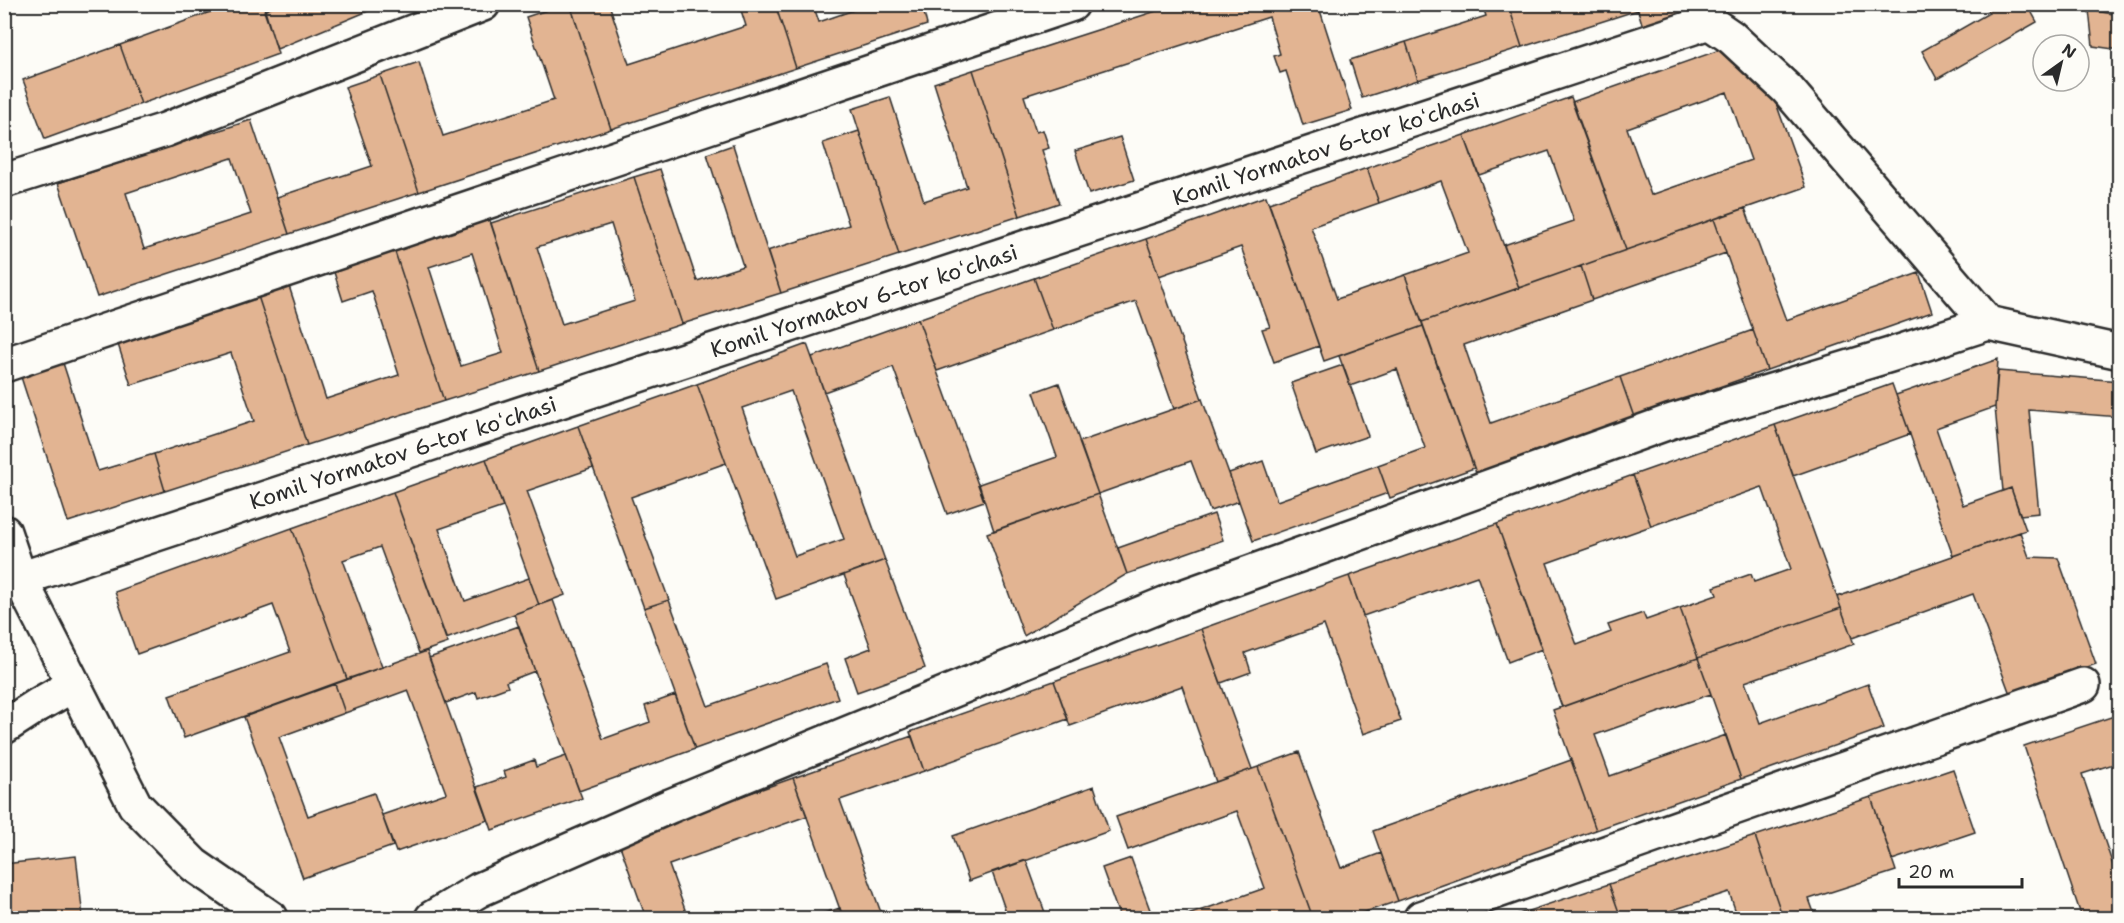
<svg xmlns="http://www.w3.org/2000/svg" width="2124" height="923" font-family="'Shantell Sans',sans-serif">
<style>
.building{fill:#e2b492;stroke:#2b2b2b;stroke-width:1.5;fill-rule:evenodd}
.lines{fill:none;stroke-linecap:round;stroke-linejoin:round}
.minor-casing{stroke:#2b2b2b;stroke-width:38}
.tertiary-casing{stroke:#2b2b2b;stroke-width:38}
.minor{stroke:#fdfcf7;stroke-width:33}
.tertiary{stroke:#fdfcf7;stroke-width:33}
.labels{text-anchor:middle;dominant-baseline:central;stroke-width:4.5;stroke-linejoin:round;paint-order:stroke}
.street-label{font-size:22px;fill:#2b2b2b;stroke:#fdfcf7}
</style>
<rect width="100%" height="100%" fill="#fdfcf7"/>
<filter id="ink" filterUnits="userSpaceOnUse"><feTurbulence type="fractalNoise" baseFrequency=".0167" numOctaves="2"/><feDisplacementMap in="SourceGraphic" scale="12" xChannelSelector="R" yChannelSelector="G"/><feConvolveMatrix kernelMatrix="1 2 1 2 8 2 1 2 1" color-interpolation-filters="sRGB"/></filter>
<g filter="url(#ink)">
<path class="building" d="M224 4H263L278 54 141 104 120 45 224 7Z
M279 4H385L277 49 264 11Z
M565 4H570L611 129 419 192 380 75 419 62 443 136 554 100 526 17Z
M570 4H609L629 64 746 26 739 4H775L796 68 611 129Z
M775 4H813L819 22 871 4H922L927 25 796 68Z
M1178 4H1318L1352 110 1303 125 1286 71 1280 73 1274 56 1280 54 1269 17 1024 96 1036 132 1043 130 1049 148 1042 150 1059 203 1020 216 973 70Z
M1482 4H1508L1522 47 1418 80 1406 42 1486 16Z
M1508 4H1636L1638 10 1522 47Z
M1636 4H1712L1643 27Z
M1984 4H2027L2037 22 1937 79 1922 51 1989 13Z
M2089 10 2120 15V50L2093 46Z
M1406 42 1418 80 1362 98 1350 60Z
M120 45 141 104 45 139 23 80Z
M1725 48 1766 75 1806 187 1626 250 1572 102ZM1727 92 1751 160 1651 195 1627 128Z
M973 70 1020 216 899 255 852 109 890 97 924 201 967 187 934 83Z
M380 75 419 192 289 234 277 197 372 166 345 87Z
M1571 97 1626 250 1519 288 1504 245 1574 221 1549 151 1479 175 1464 135Z
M251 120 289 234 97 297 58 183ZM232 158 251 214 144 249 126 193Z
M859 131 899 255 781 293 767 251 849 225 823 143Z
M1464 135 1519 288 1422 322 1405 275 1468 253 1441 181 1379 203 1367 168Z
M1120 137 1134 180 1089 194 1075 151Z
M733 145 781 293 682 324 634 177 660 169 697 281 743 266 707 154Z
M1367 168 1379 203 1311 227 1337 299 1405 275 1423 326 1324 361 1269 203Z
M634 177 682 324 539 371 491 223ZM611 224 635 301 562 324 537 247Z
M1266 196 1319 346 1274 362 1262 329 1270 327 1241 247 1159 276 1146 239Z
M1745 208 1786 320 1919 273 1932 312 1767 370 1714 219Z
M489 218 539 371 444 401 394 249ZM472 253 503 353 461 366 429 267Z
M1714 219 1726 253 1592 300 1581 266Z
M1146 239 1202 399 1174 409 1136 301 1053 330 1034 278Z
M394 249 444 401 307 445 257 293 288 283 326 399 399 375 372 291 343 301 333 269Z
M1581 266 1592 300 1464 345 1491 423 1620 377 1634 417 1476 473 1422 322Z
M1034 278 1053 330 937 371 918 319Z
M257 293 307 445 165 491 154 454 254 421 231 353 131 385 116 338Z
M918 319 984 501 947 514 893 367 824 392 812 357Z
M1423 326 1474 468 1390 498 1378 465 1425 448 1397 369 1350 386 1339 356Z
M1753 330 1767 370 1634 417 1620 377Z
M807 344 885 560 776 599 697 384ZM791 391 844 539 795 556 742 408Z
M1998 359 1995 407 1936 428 1963 505 2011 488 2026 530 1953 556 1896 395Z
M63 363 98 471 154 454 165 491 68 522 21 377Z
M1343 365 1368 436 1316 454 1291 383Z
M1998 371 2120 381V417L2029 410 2039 513 2020 515 2011 488 2003 491 1995 407Z
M1059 383 1098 494 994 531 979 484 1057 457 1034 392Z
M697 384 726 463 631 497 669 600 644 608 578 426Z
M1892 384 1910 434 1793 476 1775 425Z
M1202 399 1239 501 1210 511 1191 461 1098 494 1079 442Z
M1775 425 1841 608 1698 658 1680 608 1717 595 1714 587 1751 574 1754 582 1791 569 1762 487 1651 526 1633 475Z
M578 426 593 468 527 491 565 595 539 605 486 459Z
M486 459 503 507 439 529 465 601 529 578 539 605 446 639 393 492Z
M1263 461 1277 501 1378 465 1388 493 1253 541 1229 473Z
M1633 475 1651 526 1547 563 1577 645 1611 632 1608 625 1643 613 1646 620 1680 608 1698 658 1562 707 1497 524Z
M393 492 448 643 419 653 380 547 343 560 382 667 347 679 292 528Z
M1098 494 1127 574 1024 636 987 533Z
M1214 514 1223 540 1127 574 1118 548Z
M1497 524 1542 649 1508 662 1477 576 1363 616 1349 576Z
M292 528 347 679 184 738 169 695 290 652 273 605 137 654 115 592Z
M2020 532 2029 557 2058 558 2096 664 2010 694 1973 594 1852 638 1837 597Z
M885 560 925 668 857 692 845 658 871 648 844 575Z
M1349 576 1401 721 1363 734 1324 625 1245 653 1251 672 1221 683 1201 629Z
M553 600 603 739 650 722 645 706 675 695 695 749 579 791 514 614Z
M669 600 708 706 826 664 838 698 695 749 644 608Z
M1841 608 1854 644 1745 682 1760 723 1868 684 1884 728 1741 779 1698 658Z
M519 626 535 671 506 682 508 687 478 698 476 692 446 703 429 658Z
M1201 629 1252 769 1216 782 1182 686 1070 726 1054 681Z
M427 651 488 820 396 852 382 815 446 793 408 690 345 713 335 684Z
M1698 658 1711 694 1595 735 1610 776 1726 735 1741 779 1596 830 1553 710Z
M1054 681 1068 719 924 771 910 732Z
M335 684 345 713 279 737 308 816 374 793 393 846 303 878 244 717Z
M2120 714V762L2082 774 2120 886V918H2082L2024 746Z
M912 736 924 771 840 800 883 918H843L793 778Z
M1299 752 1341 868 1381 853 1398 901 1347 918H1313L1258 767Z
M566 756 582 798 492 830 477 787 506 777 504 771 534 760 536 767Z
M1571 760 1596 830 1398 901 1373 831Z
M1258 767 1313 918H1179L1265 888 1237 811 1128 850 1116 817Z
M1953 769 1975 832 1892 860 1871 797Z
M793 778 807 816 669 865 688 918H646L618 840Z
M1094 786 1109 831 969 881 953 836Z
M1871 797 1896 871 1809 899 1816 918H1783L1755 836Z
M1755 836 1783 918H1738L1729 892 1648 918H1621L1609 884Z
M76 856 83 918H4V864Z
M1131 858 1153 918H1120L1102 868Z
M1026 860 1047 918H1008L992 872Z
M1609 884 1621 918H1507Z
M840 908 843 918H809Z"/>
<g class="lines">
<defs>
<path id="minor" d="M4 181 165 130 483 4
M4 365 1072 4
M20 579 1709 22 1731 37 1787 89 1988 323
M4 727 38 705 73 685
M432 918 479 890 670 806 1174 600 1672 421 1890 355 1988 323 2120 352
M1421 918 2083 685"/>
<path id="tertiary" d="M4 532 20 579 135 805 194 865 271 918"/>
</defs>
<use href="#minor" class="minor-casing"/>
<use href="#tertiary" class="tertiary-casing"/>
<use href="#minor" class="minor"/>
<use href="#tertiary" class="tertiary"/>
</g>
</g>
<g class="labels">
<g class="street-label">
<text transform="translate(1326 149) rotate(-18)">Komil Yormatov 6-tor koʻchasi</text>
<text transform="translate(864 301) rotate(-18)">Komil Yormatov 6-tor koʻchasi</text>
<text transform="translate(403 453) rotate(-18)">Komil Yormatov 6-tor koʻchasi</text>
</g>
</g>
<rect width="2124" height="923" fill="none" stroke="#fdfcf7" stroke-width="24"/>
<rect x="12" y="12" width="2100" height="899" fill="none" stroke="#2b2b2b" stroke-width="2" filter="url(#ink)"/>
<g transform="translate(2061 63) rotate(34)"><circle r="28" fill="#fdfcf7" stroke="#a9a8a5" stroke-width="1.5"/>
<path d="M0-4.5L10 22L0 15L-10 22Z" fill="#2b2b2b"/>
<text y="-9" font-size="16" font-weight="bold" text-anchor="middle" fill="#2b2b2b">N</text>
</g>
<path d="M1899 878v9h123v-9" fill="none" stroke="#2b2b2b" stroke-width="3"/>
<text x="1908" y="878" font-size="18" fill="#2b2b2b" stroke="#fdfcf7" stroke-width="4.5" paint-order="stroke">20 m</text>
</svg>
